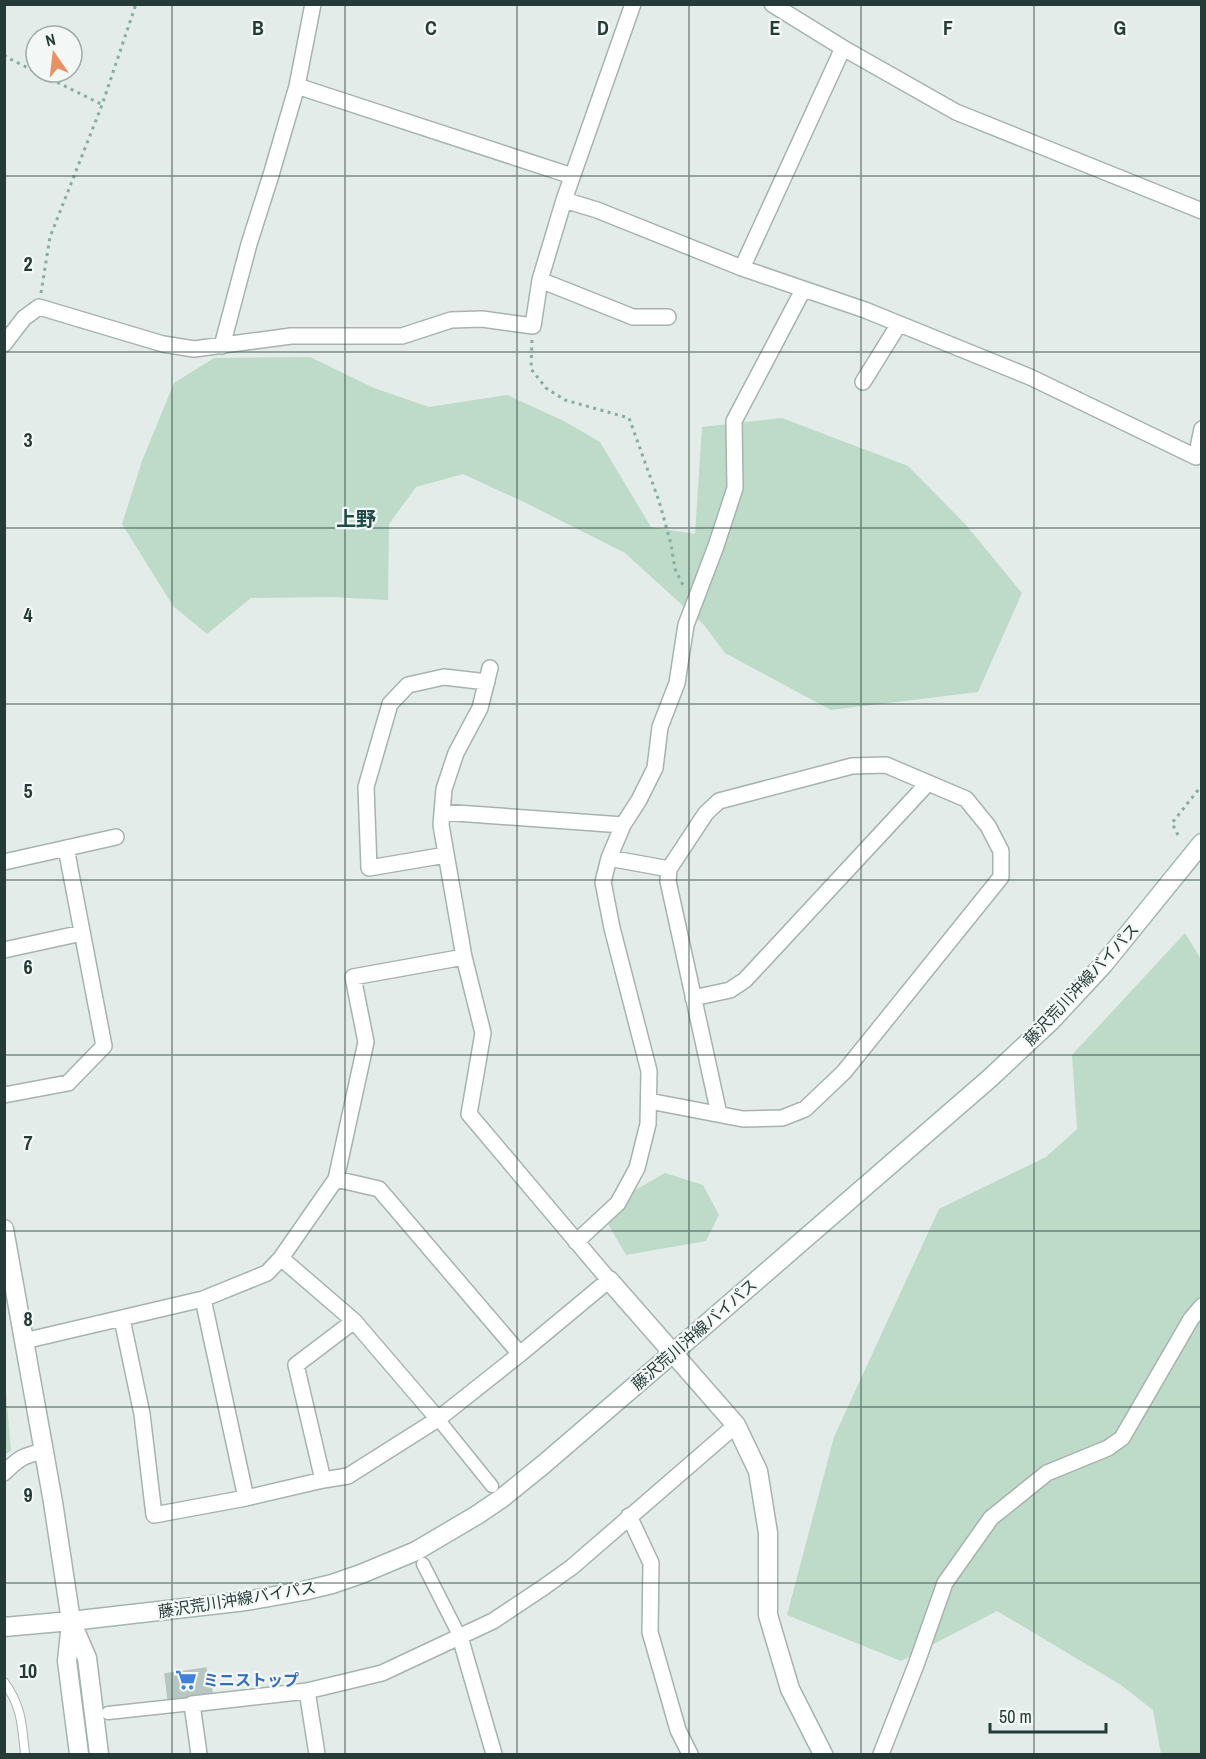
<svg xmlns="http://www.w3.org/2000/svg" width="1206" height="1759" font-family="'Archivo Narrow','Noto Sans JP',sans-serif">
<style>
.green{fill:#bddbc8}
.building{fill:#b8c6c2;stroke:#b5c5c0;stroke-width:1.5}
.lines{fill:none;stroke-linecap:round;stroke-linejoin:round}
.service-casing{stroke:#a6b3af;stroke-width:10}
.pedestrian-casing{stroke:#a6b3af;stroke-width:15}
.minor-casing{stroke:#a6b3af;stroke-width:18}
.tertiary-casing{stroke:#a6b3af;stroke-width:21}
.secondary-casing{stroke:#a2b6b1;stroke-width:21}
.path{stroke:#85ada4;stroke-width:3;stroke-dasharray:3 4.5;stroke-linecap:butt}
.service{stroke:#fff;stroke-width:8}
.pedestrian{stroke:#fff;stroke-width:12}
.minor{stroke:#fff;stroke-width:15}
.tertiary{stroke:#fff;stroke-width:18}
.secondary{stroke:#fff;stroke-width:18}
.grid{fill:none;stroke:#243b37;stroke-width:1.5;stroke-opacity:0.55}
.labels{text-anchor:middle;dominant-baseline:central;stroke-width:4.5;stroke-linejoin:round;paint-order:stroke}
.street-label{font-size:16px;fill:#243b37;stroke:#f3f8f6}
.shop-label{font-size:16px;font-weight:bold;fill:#366cbe;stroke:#f3f8f6;text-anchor:start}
.quarter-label{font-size:20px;font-weight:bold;fill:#214c46;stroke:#f3f8f6}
.grid-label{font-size:20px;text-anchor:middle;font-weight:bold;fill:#243b37;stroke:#f3f8f6;stroke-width:4.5;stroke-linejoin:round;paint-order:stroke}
</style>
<rect width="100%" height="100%" fill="#e3ece8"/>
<path class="green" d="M310 357 374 388 429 407 507 395 564 421 600 442 651 527 695 534 702 427 782 418 908 466 966 525 1022 593 978 692 831 710 725 653 704 625 625 553 526 503 463 474 416 487 389 524 388 600 332 597 251 598 207 634 173 606 122 524 142 461 174 383 214 358Z
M1185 933 1202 961 1201 1754H1161L1153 1710 1121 1685 997 1611 901 1661 787 1615 834 1437 939 1209 1046 1157 1077 1129 1072 1055Z
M665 1173 703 1185 719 1215 706 1241 626 1255 608 1224 630 1193Z
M5 1382 11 1451 5 1454H4Z"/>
<path class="building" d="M206 1668 208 1685H211L212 1693 168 1699 165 1674Z"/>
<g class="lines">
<defs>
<path id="service" d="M4 1682C22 1706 22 1726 25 1754"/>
<path id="pedestrian" d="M438 1419 492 1486
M423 1564 460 1637
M108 1713 192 1704"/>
<path id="minor" d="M772 4 843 48 956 112 1202 211
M297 86 572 176
M564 200 597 210 742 268 865 310 1030 377 1196 457 1202 429
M742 268 843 48
M540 280 633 317H668
M4 344 24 318 39 307 163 344 194 349 291 336H402L451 320 482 319 533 326 540 280 564 200 633 4
M222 346 249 244 271 175 297 86 313 4
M863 382 899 324
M442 812 623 825
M446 855 369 868 366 787 390 704 408 685 444 677 487 682
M609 858 669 869
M4 862 116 837
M4 950 82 933
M693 998 730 990 745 980 928 783
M4 1095 68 1083 104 1046 66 848
M649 1101 743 1119 782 1118 805 1109 844 1072 1001 877V851L988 826 966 799 886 765 852 766 719 801 706 813 669 869 668 881 719 1114
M336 1179 379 1189 520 1354
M576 1242 618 1203 637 1168 648 1124 649 1071 612 928 603 882 609 858 623 825 639 800 655 768 660 727 677 683 686 625 716 546 735 488 734 421 803 290
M281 1258 354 1321 438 1419
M203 1299 246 1498
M122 1319 142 1414 154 1515 246 1498 323 1480 348 1476 438 1419 520 1354 609 1280 469 1114 483 1033 464 957 441 825 444 789 456 753 480 708 490 668
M24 1341 203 1299 267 1273 281 1258 336 1179 366 1042 353 977 464 957
M4 1473C20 1457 23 1456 44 1451
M323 1480 296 1365 354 1321
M629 1516 651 1563 650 1632 678 1730 690 1754
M460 1637 494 1754
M307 1691 317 1754
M199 1754 192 1704 307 1691 382 1673 493 1621 544 1587 572 1567 736 1425
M881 1754 916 1665 945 1583 991 1518 1047 1473 1108 1448 1122 1438 1191 1319 1202 1306"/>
<path id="tertiary" d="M4 1229 53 1502 71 1621 87 1658 99 1754
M609 1280 736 1425 758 1471 768 1533V1615L790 1689 823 1754
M71 1623 67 1661 79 1754
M4 1627 71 1621"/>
<path id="secondary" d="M71 1621 246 1601 303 1591 332 1584 361 1574 416 1551 477 1515 502 1498 544 1464 673 1353 989 1079 1051 1021 1103 965 1202 843"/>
</defs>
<use href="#service" class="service-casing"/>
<use href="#pedestrian" class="pedestrian-casing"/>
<use href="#minor" class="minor-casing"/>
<use href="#tertiary" class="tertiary-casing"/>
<use href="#secondary" class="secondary-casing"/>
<path class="path" d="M4 55 8 58 101 104
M41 293 50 237 102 105 136 4
M532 340 531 369 546 388 565 400 629 418 659 501 671 544 675 569 684 587
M1178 835 1172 823 1202 785"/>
<use href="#service" class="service"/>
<use href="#pedestrian" class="pedestrian"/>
<use href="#minor" class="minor"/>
<use href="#tertiary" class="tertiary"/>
<use href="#secondary" class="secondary"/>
</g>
<path class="grid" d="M172 4V1754M345 4V1754M517 4V1754M689 4V1754M861 4V1754M1034 4V1754M4 176H1202M4 352H1202M4 528H1202M4 704H1202M4 880H1202M4 1055H1202M4 1231H1202M4 1407H1202M4 1583H1202"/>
<defs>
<symbol id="supermarket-bare" viewBox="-9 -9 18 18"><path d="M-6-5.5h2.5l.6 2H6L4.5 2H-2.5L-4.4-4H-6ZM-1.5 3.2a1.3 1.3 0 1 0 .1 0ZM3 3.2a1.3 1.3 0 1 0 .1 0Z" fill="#3f7fe0" stroke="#f3f8f6" stroke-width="2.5" paint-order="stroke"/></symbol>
</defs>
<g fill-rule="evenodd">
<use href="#supermarket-bare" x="171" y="1665" width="30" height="30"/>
</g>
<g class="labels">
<g class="street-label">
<text transform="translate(1081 984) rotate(-47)">藤沢荒川沖線バイパス</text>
<text transform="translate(694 1334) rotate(-41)">藤沢荒川沖線バイパス</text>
<text transform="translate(237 1599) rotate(-9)">藤沢荒川沖線バイパス</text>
</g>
<g class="shop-label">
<text x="203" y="1680">ミニストップ</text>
</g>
<g class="quarter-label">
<text x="356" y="518">上野</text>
</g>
</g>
<g class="grid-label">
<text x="258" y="35">B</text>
<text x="431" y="35">C</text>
<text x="603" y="35">D</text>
<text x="775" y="35">E</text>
<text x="948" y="35">F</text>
<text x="1120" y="35">G</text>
<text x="28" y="271">2</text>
<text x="28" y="447">3</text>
<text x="28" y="622">4</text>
<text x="28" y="798">5</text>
<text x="28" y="974">6</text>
<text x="28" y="1150">7</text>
<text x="28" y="1326">8</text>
<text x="28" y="1502">9</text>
<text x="28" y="1678">10</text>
</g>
<rect width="1206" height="1759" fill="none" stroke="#243b37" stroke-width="12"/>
<g transform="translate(54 54) rotate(346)"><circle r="28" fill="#f3f8f6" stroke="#a0acaa" stroke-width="1.5"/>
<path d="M0-4.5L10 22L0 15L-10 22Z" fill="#e89164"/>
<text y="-9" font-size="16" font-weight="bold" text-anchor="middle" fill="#243b37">N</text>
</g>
<path d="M990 1723v9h116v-9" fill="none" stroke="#243b37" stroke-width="3"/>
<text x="999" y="1723" font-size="18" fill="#243b37" stroke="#f3f8f6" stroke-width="4.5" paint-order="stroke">50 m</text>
</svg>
